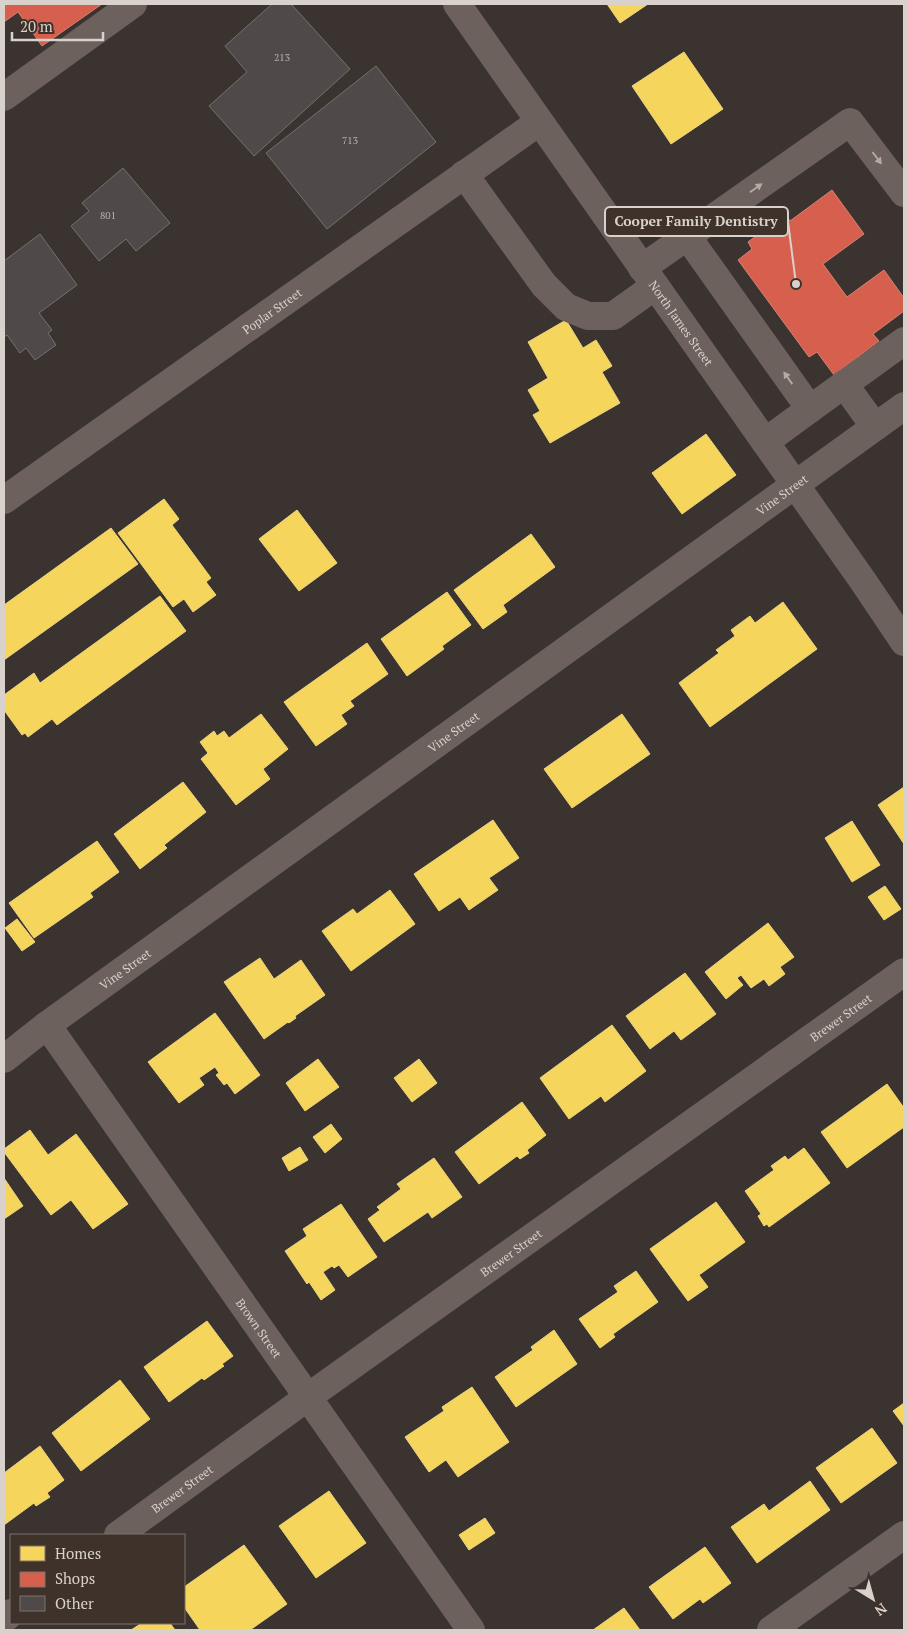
<svg xmlns="http://www.w3.org/2000/svg" width="908" height="1634" font-family="'PT Serif',serif">
<style>
.homes{fill:#f6d55c;stroke:#edd47e}
.shops{fill:#d6604d;stroke:#d78273}
.building{fill:#4f4a49;stroke:#767070}
.lines{fill:none;stroke-linecap:round;stroke-linejoin:round}
.minor{stroke:#6d615d;stroke-width:28}
.oneway{fill:#b3aaa5}
.labels{text-anchor:middle;dominant-baseline:central;stroke-width:5;stroke-linejoin:round;paint-order:stroke}
.number-label{font-size:10px;fill:#b6afab}
.street-label{font-size:12px;fill:#d8d1cc;stroke:#3e322b}
.leader{fill:none;stroke:#d8d1cc;stroke-width:2}
.callout-dot{fill:#d8d1cc;stroke:#3e322b;stroke-width:2}
.callout{fill:#3e322b;stroke:#d8d1cc;stroke-width:2}
.callout-label{font-size:14px;text-anchor:middle;font-weight:bold;fill:#d8d1cc}
</style>
<rect width="100%" height="100%" fill="#3a332f"/>
<path class="homes" d="M607 4H648L620 23Z
M684 52 723 109 671 144 632 86Z
M566 320 583 348 596 340 612 366 602 372 620 403 550 443 533 415 540 411 528 390 548 378 528 342Z
M706 434 736 475 682 514 652 473Z
M164 499 179 519 172 525 211 578 206 582 216 595 193 612 184 599 173 607 118 533Z
M297 510 337 563 299 591 259 539Z
M111 528 138 564 4 660V605Z
M531 534 555 567 503 605 507 612 483 629 454 590Z
M447 592 471 625 442 646 444 649 407 676 381 639Z
M160 596 186 631 57 725 52 719 28 737 25 733 22 735 4 710V695L34 673 40 683Z
M783 602 817 649 710 727 679 683 719 653 716 650 735 636 731 630 750 616 755 623Z
M367 643 388 674 350 701 354 706 341 715 347 724 316 746 284 702Z
M261 714 288 749 263 769 270 779 236 805 201 759 208 753 200 742 214 731 217 736 224 731 229 738Z
M622 714 650 754 572 808 544 769Z
M183 782 206 812 164 845 167 848 140 869 114 834Z
M904 787V844L878 805Z
M493 820 519 858 489 878 498 890 469 910 460 897 439 911 414 874Z
M852 821 880 865 852 882 825 838Z
M97 841 119 872 90 893 93 897 34 938 9 903Z
M885 886 901 909 884 920 868 897Z
M390 890 415 924 351 971 322 931 353 909 357 914Z
M17 919 35 942 22 951 5 928Z
M768 923 794 957 780 967 785 974 769 986 764 979 751 988 741 975 737 978 743 985 726 999 705 972Z
M260 958 274 979 301 960 325 995 295 1016 296 1018 289 1023 288 1022 264 1039 224 982Z
M685 973 716 1014 681 1040 674 1031 650 1049 626 1016Z
M215 1013 260 1075 235 1094 227 1083 224 1085 216 1075 219 1073 215 1067 199 1078 204 1085 179 1103 148 1062Z
M612 1025 646 1071 605 1102 601 1096 569 1119 540 1078Z
M318 1059 339 1087 305 1111 286 1083Z
M419 1059 437 1083 412 1102 394 1078Z
M887 1084 904 1108V1127L847 1168 821 1132Z
M522 1102 546 1135 527 1150 529 1153 520 1159 517 1156 479 1184 455 1152Z
M331 1124 342 1139 325 1153 313 1137Z
M30 1130 48 1155 76 1134 128 1204 93 1229 71 1200 51 1215 4 1152V1149Z
M300 1147 308 1160 289 1171 282 1158Z
M804 1148 830 1183 769 1227 767 1224 764 1226 758 1216 761 1214 745 1191 774 1170 771 1166 785 1156 788 1160Z
M434 1158 462 1197 432 1218 428 1212 384 1242 368 1219 380 1210 377 1207 401 1189 397 1184Z
M4 1178 23 1206 4 1219Z
M716 1202 745 1242 699 1275 708 1287 688 1301 650 1249Z
M341 1204 377 1257 348 1277 339 1265 334 1268 332 1266 323 1272 335 1290 321 1300 309 1282 307 1284 285 1251 307 1236 303 1229Z
M636 1271 658 1302 613 1334 615 1337 600 1348 579 1319 618 1292 614 1286Z
M207 1321 233 1356 222 1364 224 1366 204 1380 202 1378 169 1402 144 1367Z
M554 1330 577 1364 516 1407 495 1377 533 1350 531 1347Z
M120 1380 150 1419 81 1471 52 1433Z
M472 1387 509 1442 458 1477 446 1460 429 1472 405 1437 444 1411 442 1407Z
M904 1403V1426L893 1411Z
M872 1428 897 1463 841 1503 816 1468Z
M40 1446 64 1480 47 1493 50 1497 36 1506 34 1503 4 1525V1473Z
M810 1481 830 1510 757 1563 731 1527 764 1504 769 1511Z
M329 1491 366 1543 316 1578 279 1526Z
M485 1518 495 1533 469 1550 459 1535Z
M244 1545 287 1604 250 1630H200L184 1607V1587Z
M705 1547 731 1583 703 1603 700 1599 673 1619 649 1587Z
M624 1608 640 1630H593Z
M142 1623H170L175 1630H131Z"/>
<path class="shops" d="M4 4H102L42 46 18 12 4 22Z
M832 190 864 234 823 264 847 297 884 270 904 298V311L873 334 879 341 834 375 817 352 809 357 738 260 752 249 748 242 785 214 790 221Z"/>
<path class="building" d="M272 4H291L350 69 254 156 209 106 247 72 225 46Z
M376 66 436 142 327 229 266 153Z
M123 168 170 223 136 251 126 239 99 261 71 226 89 211 82 203Z
M40 234 77 285 39 313 52 330 48 333 56 345 35 360 26 348 20 353 7 335 4 337V261Z"/>
<g class="lines">
<g class="minor">
<path id="s1" d="M457 4 863 581 904 642"/>
<path d="M4 97 133 4"/>
<path d="M464 174 544 285 566 307 588 316H613L655 286"/>
<path d="M687 236 810 409 904 341"/>
<path d="M642 268 850 122 904 193"/>
<path d="M844 384 875 427"/>
<path d="M765 442 810 409"/>
<path id="s2" d="M4 500 539 122"/>
<path id="s3" d="M47 1025 471 1630"/>
<path id="s4" d="M4 1059 47 1025 904 406"/>
<path id="s5" d="M118 1535 308 1397 904 972"/>
<path d="M4 1619 11 1613"/>
<path d="M771 1630 904 1535"/>
</g>
</g>
<defs><path id="oneway-solid" d="M-6-.8H1V-3.2L6.5 0L1 3.2V.8H-6Z" transform="scale(1.25)"/></defs>
<g class="oneway">
<use href="#oneway-solid" transform="translate(877 158) rotate(53)"/>
<use href="#oneway-solid" transform="translate(756 188) rotate(-35)"/>
<use href="#oneway-solid" transform="translate(788 378) rotate(-125)"/>
</g>
<g class="labels">
<g class="number-label">
<text x="282" y="57">213</text>
<text x="350" y="140">713</text>
<text x="108" y="215">801</text>
</g>
<g class="street-label">
<text stroke="none"><textPath href="#s2" startOffset="328">Poplar Street</textPath></text>
<text stroke="none"><textPath href="#s1" startOffset="390">North James Street</textPath></text>
<text stroke="none"><textPath href="#s4" startOffset="961">Vine Street</textPath></text>
<text stroke="none"><textPath href="#s4" startOffset="556">Vine Street</textPath></text>
<text stroke="none"><textPath href="#s4" startOffset="151">Vine Street</textPath></text>
<text stroke="none"><textPath href="#s5" startOffset="889">Brewer Street</textPath></text>
<text stroke="none"><textPath href="#s5" startOffset="484">Brewer Street</textPath></text>
<text stroke="none"><textPath href="#s3" startOffset="370">Brown Street</textPath></text>
<text stroke="none"><textPath href="#s5" startOffset="79">Brewer Street</textPath></text>
</g>
</g>
<path class="leader" d="M796 284L788 222"/>
<circle class="callout-dot" cx="796" cy="284" r="5"/>
<rect class="callout" x="605" y="207" width="183" height="29" rx="5"/>
<g class="callout-label">
<text x="696" y="226">Cooper Family Dentistry</text>
</g>
<rect width="908" height="1634" fill="none" stroke="#d8d1cc" stroke-width="10"/>
<rect x="10" y="1534" width="175" height="90" fill="#3e322b" stroke="#7c726b"/>
<rect x="20" y="1546" width="25" height="15" fill="#f6d55c" stroke="#7c726b"/>
<text x="55" y="1559" font-size="15" fill="#d8d1cc">Homes</text>
<rect x="20" y="1572" width="25" height="15" fill="#d6604d" stroke="#7c726b"/>
<text x="55" y="1584" font-size="15" fill="#d8d1cc">Shops</text>
<rect x="20" y="1596" width="25" height="15" fill="#4f4a49" stroke="#7c726b"/>
<text x="55" y="1609" font-size="15" fill="#d8d1cc">Other</text>
<g transform="translate(873 1599) rotate(143)" stroke="#3e322b" stroke-width="4" paint-order="stroke">
<path d="M0-4L9 19L0 12L-9 19Z" fill="#d8d1cc"/>
<text y="-8" font-size="14" font-weight="bold" text-anchor="middle" fill="#d8d1cc">N</text>
</g>
<path d="M12 32v8h91v-8" fill="none" stroke="#d8d1cc" stroke-width="2.5"/>
<text x="20" y="32" font-size="15" fill="#d8d1cc" stroke="#3e322b" stroke-width="4" paint-order="stroke">20 m</text>
</svg>
